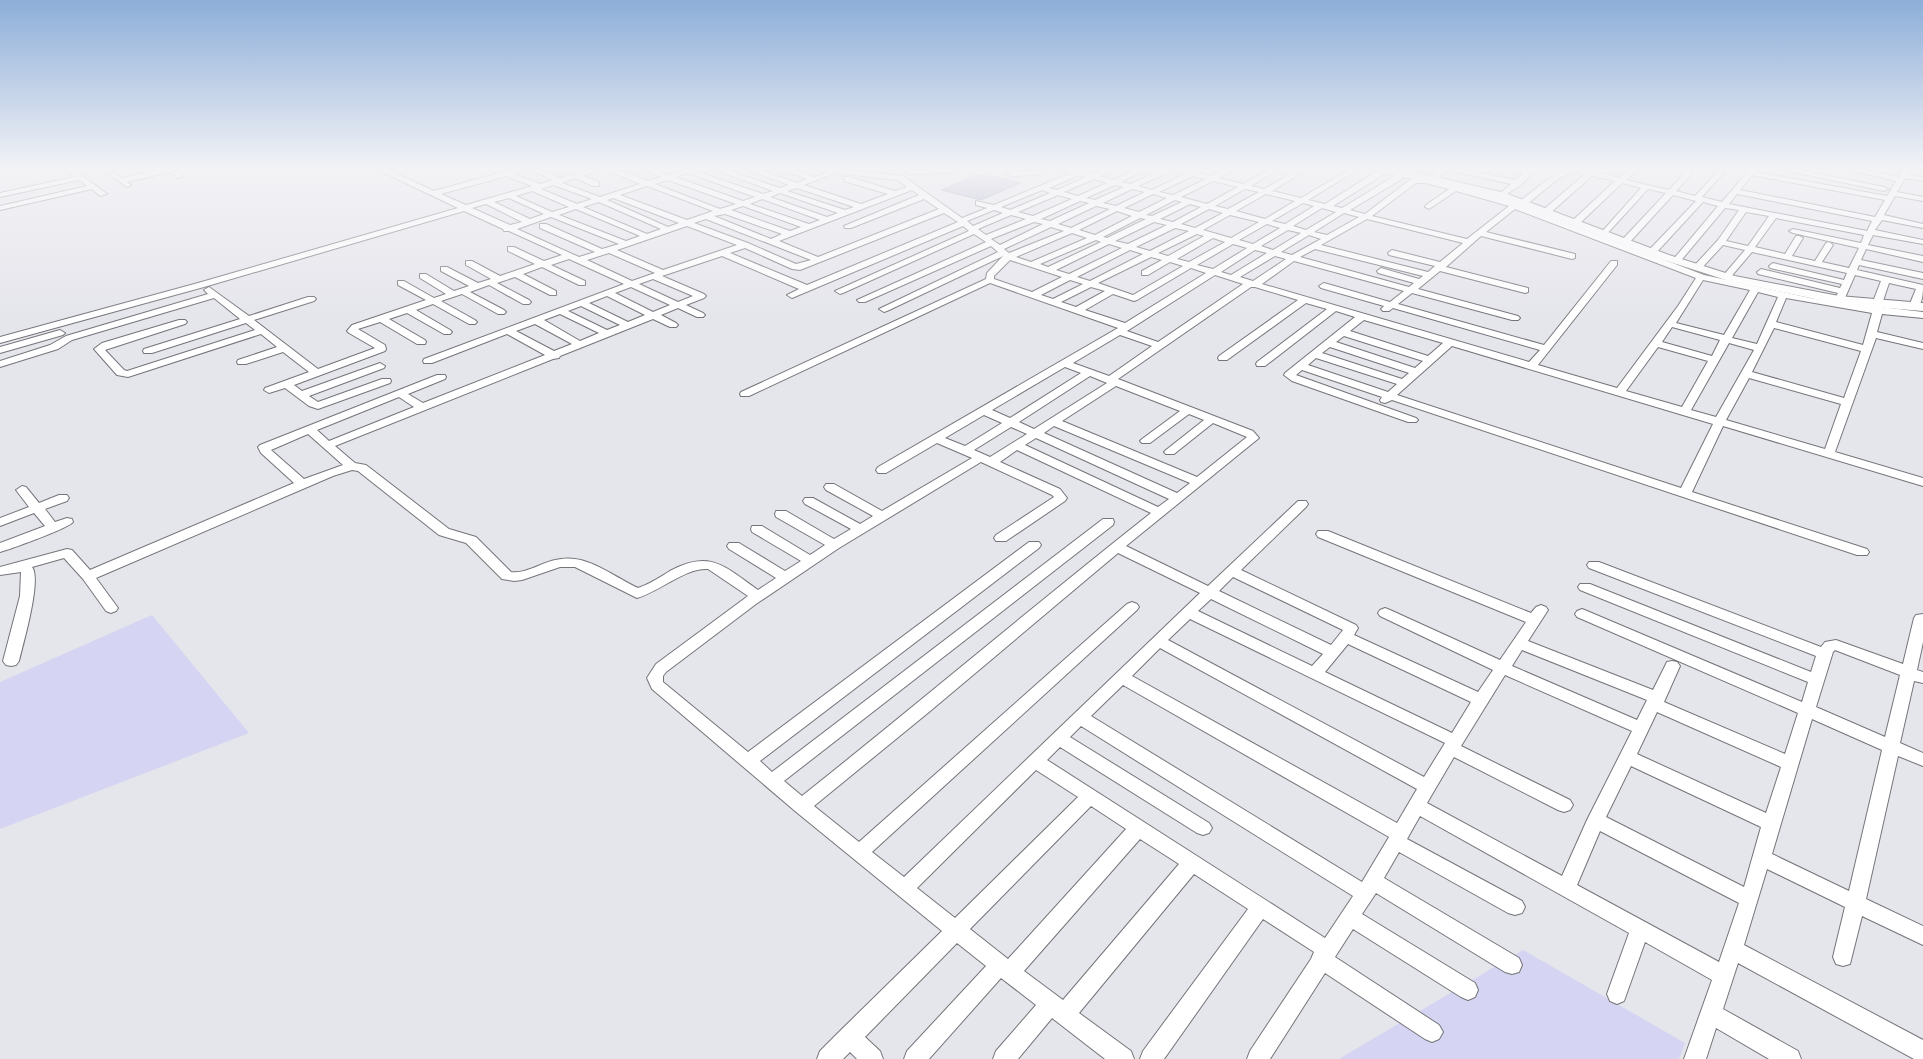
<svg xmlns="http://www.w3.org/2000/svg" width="1923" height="1059" font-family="Arial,sans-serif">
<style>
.green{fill:#d5d4f2}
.water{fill:#a6a5c2;stroke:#848399}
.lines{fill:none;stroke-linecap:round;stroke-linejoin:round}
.stream-far1{stroke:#848399;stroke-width:2}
.stream{stroke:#848399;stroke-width:3}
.minor-casing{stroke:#74747a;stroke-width:2}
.tertiary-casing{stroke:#74747a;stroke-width:2}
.minor{fill:#fff;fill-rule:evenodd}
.tertiary{fill:#fff;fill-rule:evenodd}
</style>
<rect width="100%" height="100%" fill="#e5e5ec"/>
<path class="green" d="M152 615 249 733 0 829V682Z
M1523 950 1685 1043 1679 1059H1339Z"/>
<path class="water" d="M976 175 996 177 1020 183 981 200 942 190Z"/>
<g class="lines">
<path class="stream-far1" d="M1704 274 1722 279"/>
<path class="stream" d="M1912 311H1923"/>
<defs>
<path id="minor" d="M65 169H73L107 194 100 196 92 189 0 210V206L87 186 79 180 0 197V193L74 177Z
M101 169H109L122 178C140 175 170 161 184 176L177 178 170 172 127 182 131 185 127 187Z
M376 169H386L434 191 514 169H527L514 174 540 184 553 180 528 169H538L560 178 590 169H602L583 176 599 182V186H593L575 178 562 183 600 197 640 184 605 169H616L648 181 661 177 642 169H653L668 175 685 169H697L695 171 763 194 773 191 713 169H724L780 188 789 185 746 169H757L797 183 807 179 780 169H792L814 177 827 172 814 169H841L903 176 962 218 987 208 976 205V201L994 205 1071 173 1061 169 1080 170 1093 174 1104 169H1114L1100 176 1114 180 1136 169H1146L1121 182 1131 184 1162 169 1191 171 1204 169 1199 173 1211 176 1225 169H1234L1219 178 1243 184 1270 169H1279L1251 186 1264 189 1299 169H1308L1272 191 1301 198 1350 169H1359L1308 200 1325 204 1377 171H1383V175L1333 206 1342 208 1396 175H1402V179L1350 210 1365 214 1411 179H1427L1440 169H1463L1515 180 1523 174 1509 169H1536L1521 185 1502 197 1498 195 1511 184 1448 170 1434 181 1503 198 1599 235 1641 188 1622 183 1578 225H1572V221L1615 181 1592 176 1549 214H1543V210L1585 174 1573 171 1558 179 1526 205 1519 203C1524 197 1532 192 1538 187 1571 161 1582 169 1619 178L1631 169H1639L1626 180 1669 190 1683 175V169H1691V175L1676 191 1695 196 1720 169H1727L1702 197 1722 202 1750 169H1757L1756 172 1887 196 1896 181 1845 169H1861L1899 177 1903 169H1910L1907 174 1923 177V181L1905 178 1897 192 1923 197V201L1895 196 1884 215 1923 224V228L1882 220 1875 230 1923 240V244L1873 235 1868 245 1923 256V262L1866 249 1861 260 1923 273V279L1859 265 1857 270 1923 285C1923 292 1923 307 1914 309L1909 306 1916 289 1889 283 1882 304 1880 306H1874L1872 304 1881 281 1855 275 1844 300 1840 302 1923 312V318L1882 314 1877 332 1923 343V349L1876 338 1835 452 1923 478V486L1723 426 1692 492 1867 549 1869 552 1867 555H1857L1392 400 1385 403 1381 402 1380 400 1382 397 1302 370 1296 375 1416 418 1418 420 1416 422H1408L1292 381 1284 375 1285 373 1355 317 1336 311 1265 366H1257L1256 364 1257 362 1327 309 1306 303 1227 360H1219L1218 358 1219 356 1298 300 1255 287H1251L1118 379 1253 431 1259 438 1126 546 1208 586 1298 501H1306L1308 504 1306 507 1241 570 1356 625 1358 628 1354 635 1478 692 1493 670 1380 616 1378 613 1380 610 1385 608 1390 610 1500 660 1526 622 1318 537 1316 534 1318 531H1328L1531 613 1536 607 1541 605 1546 607 1548 610 1528 641 1653 690 1667 662 1672 661 1677 662 1680 666 1664 702 1785 754 1798 713 1577 617 1575 614 1577 611 1582 609 1587 611 1802 702 1808 682 1580 590 1578 587 1580 584H1590L1811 672 1816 656 1589 568 1587 565 1589 562H1599L1821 647 1825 642 1836 640 1903 664 1914 618 1916 615 1923 614V642L1917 670 1923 672V683L1914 681 1900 743 1923 753V766L1898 756 1866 899 1923 926V945L1862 916 1850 964 1843 966 1836 964 1833 957 1845 907 1767 869 1744 945 1923 1040V1059H1914L1738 963 1723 1009 1798 1051 1801 1059H1769L1716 1028 1706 1059H1684L1712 980 1645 942 1624 1001 1617 1004 1610 1001 1607 994 1629 933 1420 816 1407 839 1522 901 1525 907 1522 913 1515 915 1508 913 1399 852 1384 878 1519 958 1522 965 1519 972 1512 974 1505 972 1376 893 1362 914 1475 983 1478 990 1475 997 1468 1000 1461 997 1353 929 1335 957 1439 1025 1443 1032 1439 1039 1432 1042 1425 1039 1325 973 1270 1059H1247L1250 1051 1311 959 1314 952 1263 919 1164 1059H1140L1143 1051 1248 909 1194 874 1079 1013 1131 1051 1134 1059H1105L1052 1018 1018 1059H993L996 1051 1036 1005 1001 978 929 1059H904L907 1051 986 966 957 943 865 1037 880 1051 883 1059H857L850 1052 843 1059H817L820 1051 841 1030 942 931 795 811 652 689 647 678 656 664 748 596 708 569C687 567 660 591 637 598L575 567H560L522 580 514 581 502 579 466 543 439 535 358 471 352 470 333 476 96 578 118 608 116 611 111 613 106 611 83 579 64 558 32 567C42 579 23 644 19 661L16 665 11 666 6 665 3 661 20 596 21 572 0 575V567L67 549 72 550 90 570 294 483 261 453 258 447 260 445 437 375H445L446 377 445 379 408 394 423 403 545 355 507 334 432 363H424L423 361 424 359 624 284 569 259 551 265 585 281V285H579L542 267 523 274 556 291V295H550L515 277 497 283 529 300 531 302 529 304H523L489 285 470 292 504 310 506 312 504 314H498L462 294 441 301 475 320 477 322 475 324H469L433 304 416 310 450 330 452 332 450 334H444L407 313 389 319 425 340 426 342 425 344H417L380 322 358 329 385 345 386 349 385 351 294 385 302 391 380 363 385 366 384 368 309 396 318 402 382 379H390L391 381 390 383 318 409 309 406 285 388 269 393 264 390 265 388 309 372 283 352 246 364H238L237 362 238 360 277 347 261 334 128 377 117 375 94 349 102 343 179 320H185L187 322 185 324 105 350 124 370 127 371 255 330 246 323 152 353H144L143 351 144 349 240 319 214 298 72 340 58 349 0 367V361L50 345 66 336 208 294 204 290 209 287 249 316 308 297H314L316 299 314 301 254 320 318 369 375 348 349 333 347 331 352 325 426 300 398 285V281H404L434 298 446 294 420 278V274H426L454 291 469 286 441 271V267H447L478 283 491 279 466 265V261H472L500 276 535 264 508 251V247H514L544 261 562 255 509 231H504L503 229 464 211 204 287 0 343V337L198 283 458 208ZM1172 171 1185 174 1152 190 1138 186ZM688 173 755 197 743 201 675 177ZM835 173 898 180 907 187 895 191 850 177H844V181L888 194 861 204 804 185ZM1079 175 1086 177 1057 190 1049 188ZM1752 175 1885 200 1875 217 1740 190ZM506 176 532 186 466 205 441 194ZM1193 176 1206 179 1173 195 1159 192ZM1094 179 1107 183 1078 196 1064 192ZM668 180 736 204 720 209 655 184ZM1213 181 1238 187 1207 204 1181 197ZM1416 183H1425L1449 189 1426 205 1425 207 1429 209 1456 191 1509 206 1467 239 1372 216ZM553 185 592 199 577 204 541 189ZM1115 185 1124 187 1095 200 1086 198ZM647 186 713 211 687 220 620 195ZM797 188 854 207 845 210 787 191ZM1132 189 1145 192 1116 206 1103 203ZM1245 189 1259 192 1228 209 1215 206ZM1648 189 1666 193 1622 240V244H1628L1673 195 1696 201 1649 250V254H1655L1703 202 1718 206 1672 261 1676 264 1679 263 1725 208 1739 210 1718 240 1694 266V270H1700L1723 245 1745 250 1722 277 1726 280 1729 279 1752 252 1847 273 1844 280 1773 263 1769 266 1770 268 1842 284 1840 288 1761 269 1757 272 1758 274 1838 293 1834 300 1836 302 1810 298 1704 275 1602 236H1605ZM912 190 919 195 844 226 845 228H851L924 199 939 209 818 257 779 241ZM1042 190 1050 193 1010 210 1001 207ZM532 191 569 207 552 212 516 196ZM780 193 838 213 827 217 770 197ZM1153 194 1167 198 1139 212 1124 208ZM1266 194 1295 201 1265 219 1236 211ZM1737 194 1872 221 1867 231 1729 204ZM1058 195 1072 199 1033 216 1018 212ZM509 198 544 214 530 219 494 202ZM613 198 679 223 668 227 607 200ZM762 199 820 220 809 224 750 204ZM1175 200 1182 202 1152 216 1146 215ZM1080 201 1089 203 1050 221 1041 219ZM599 202 661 229 647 234 583 207ZM1303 203 1314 206 1285 224 1272 221ZM486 204 522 222 510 225 472 208ZM1190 204 1201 207 1173 222 1160 219ZM743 206 801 227 790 231 731 210ZM1096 206 1110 209 1071 228 1058 224ZM1322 208 1336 212 1306 230 1293 226ZM576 209 640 236 626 241 559 215ZM1209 209 1223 213 1195 228 1181 224ZM1515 209 1696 278 1678 306 1617 388 1538 365 1617 265V261H1611L1544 345 1398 304 1412 293 1512 320H1518L1520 318 1518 316 1418 289 1440 271 1525 293 1528 292V288L1446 267 1481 236 1572 259 1575 258V254L1486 232ZM994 210 1003 213 973 226 967 221ZM1117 211 1132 216 1095 235 1079 230ZM1746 212 1769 216 1748 246 1726 241ZM944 213 958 222 807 285 730 253 745 248 792 269 800 270ZM1344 213 1359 217 1327 235 1314 232ZM725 214 782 234 771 239 714 216ZM1011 215 1026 219 986 235 978 229ZM1230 215 1259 222 1231 238 1203 230ZM551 217 619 244 602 249 546 224H540V228L595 252 579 257 517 229ZM1140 218 1146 219 1107 238 1103 237ZM1776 218 1864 235 1861 243 1793 229 1789 231 1793 233 1859 248 1849 268 1822 262 1833 245 1829 242 1826 243 1815 261 1792 256 1803 238 1799 236H1796L1785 254 1755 247ZM706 219 811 260 796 264 748 243 694 223ZM1367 219 1463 243 1440 262 1392 250 1388 253 1389 255 1435 266 1428 272 1321 245ZM1034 222 1043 224 1000 245 991 239ZM1154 222 1167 225 1128 244 1115 241ZM1267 224 1280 228 1253 244 1239 240ZM687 226 737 245 663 270 617 250ZM963 226 969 231 835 291 840 294 843 293 974 234 986 242 857 300 859 302H865L991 246 998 252 879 309 884 312 887 311 1003 256 987 273 986 279 741 392 740 394 741 396H749L990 283 1118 328 878 467 876 470 878 473H886L937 443 972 458 882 511 834 484H826L824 487 826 490 873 516 860 524 813 498H805L803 501 805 504 851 529 834 539 786 511H776L775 514 776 517 825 545 810 555 762 526H752L751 529 752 532 801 561 785 571 739 543H729L727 546 729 549 776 578 758 590C725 567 711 549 670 571 660 577 650 584 638 588 612 576 586 552 555 560 541 563 526 574 511 572L476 537 449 529 366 465 355 463 335 446 553 359 559 358 560 356 653 319 670 327H676L678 325 676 323 661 315 678 308 697 317H703L705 315 703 313 686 305 704 298 706 296 704 294 662 276 722 256 799 289 787 295 792 298ZM1051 227 1064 231 1009 253 1004 249ZM1175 228 1189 231 1150 251 1136 247ZM1288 230 1301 233 1273 250 1261 246ZM1072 233 1087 238 1031 262 1016 257ZM1197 234 1204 236 1168 256 1158 253ZM1309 235 1321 239 1292 255 1281 252ZM1213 238 1225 242 1189 262 1177 259ZM1096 240 1101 242 1048 267 1040 264ZM1109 244 1122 248 1069 274 1056 270ZM1233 244 1247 248 1213 269 1197 265ZM1315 249 1423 276 1419 279 1381 268 1377 271 1378 273 1414 283 1409 287 1300 257ZM1130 250 1143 254 1090 281 1077 277ZM1255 250 1267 253 1231 275 1221 272ZM609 253 655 273 632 281 587 260ZM1275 256 1286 259 1253 281 1240 277ZM1151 257 1162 260 1142 271V275H1148L1170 262 1183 266 1133 295 1098 283ZM1010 260 1062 277 1032 292 994 279V276ZM1294 261 1404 291 1390 302 1324 283 1319 286 1321 288 1384 306 1381 309 1383 311H1389L1393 308 1540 350 1529 362 1262 284ZM1191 268 1206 273 1125 323 1085 310 1113 294 1134 301 1137 300ZM1215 275 1243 284 1158 342 1127 331ZM653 279 693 296 678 302 639 284ZM1070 280 1083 284 1053 299 1041 295ZM1703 280 1750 290 1724 335 1676 323ZM631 287 670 305 653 312 615 293ZM1091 287 1105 291 1076 307 1061 302ZM1758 292 1778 297 1757 344 1732 338ZM607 296 645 315 628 322 589 303ZM1786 298 1872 313 1863 345 1776 322ZM581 306 620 325 607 330 568 311ZM560 314 599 333 580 341 544 320ZM1364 320 1443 343 1428 356 1350 331ZM535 324 572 344 554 351 516 331ZM1672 327 1720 340 1712 356 1662 342ZM1774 328 1861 351 1844 398 1752 372ZM1120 335 1152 346 1109 376 1073 363ZM1344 336 1423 361 1415 368 1336 342ZM1729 343 1754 350 1716 417 1691 410ZM1452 346 1713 424 1681 488 1397 395ZM1330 347 1409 373 1402 379 1322 353ZM1658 347 1708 361 1682 407 1626 391ZM1316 358 1397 384 1388 392 1308 365ZM1065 367 1081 373 1010 418 992 410ZM1090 376 1107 383 1034 429 1019 422ZM1749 378 1841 404 1825 449 1726 420ZM1116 386 1180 411 1142 439 1140 441 1142 443H1150L1189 414 1204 420 1166 450 1164 452 1166 454H1174L1213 423 1247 437 1197 477 1062 421ZM399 397 414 407 329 441 317 430ZM984 415 1002 423 965 446 945 438ZM1054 426 1190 483 1177 493 1044 433ZM1011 427 1027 434 990 457 974 450ZM308 434 343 465 304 479 271 450ZM1036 438 1169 499 1158 507 1025 445ZM1017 450 1151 513C1033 606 919 703 802 796L784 781 1113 525 1114 522 1113 519H1103L772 772 760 761 1039 548 1041 545 1039 542H1029L748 752 663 682V676L666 672 756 604 839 548 981 462 1052 495 1054 497 996 535 994 538 996 541H1006L1065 501 1067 498 1060 489 1000 462ZM1118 553 1200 593 904 877 872 852 1137 610 1139 607 1137 604 1132 602 1127 604 859 842 814 806 929 712ZM1233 577 1343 630 1331 645 1219 591ZM1211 599 1323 654 1312 666 1198 611ZM1190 619 1445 743 1424 777 1168 640ZM1348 644 1471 702 1452 733 1325 672ZM1160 648 1417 789 1397 823 1132 676ZM1522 650 1647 700 1637 720 1512 666ZM1835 650 1900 675 1885 737 1816 707 1833 652ZM1505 675 1632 731 1587 820 1562 876 1427 803 1454 757 1558 810 1564 812 1570 810 1573 805 1570 800 1461 746ZM1123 685 1389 837 1362 882 1091 716ZM1657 712 1781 767 1766 813 1637 754ZM1812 719 1882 750 1849 891 1772 854ZM1081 726 1353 896 1325 938 1047 760 1060 747 1197 833 1203 835 1209 833 1212 828 1209 823 1070 737ZM1631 766 1761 827 1744 887 1606 817ZM1036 770 1078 797 955 918 917 888ZM1091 806 1126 829 1008 959 970 929ZM1600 831 1739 903 1719 962 1577 885ZM1140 839 1179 864 1063 1000 1024 971Z
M961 169 948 173 908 174 904 172 908 170Z
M1033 169H1041V173L1037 175 1011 176 1007 174 1011 172 1033 171Z
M1398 169H1414L1420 172 1416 174Z
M1779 169H1795L1884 187 1888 189 1884 191Z
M60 330 65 333 63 335 0 353V347Z
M22 486 26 487 39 503 59 495H67L69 498 67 501 45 509 55 522 67 518 72 519 73 522C69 528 11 549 0 552V543L45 526 34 513 0 526V518L29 507 16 490Z"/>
<path id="tertiary" d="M1370 169H1393L1432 176 1505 193 1669 255 1735 276 1839 296 1923 303V311L1839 304 1729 281 1661 259 1499 197 1432 182 1374 172Z"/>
</defs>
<use href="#minor" class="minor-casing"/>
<use href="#tertiary" class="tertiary-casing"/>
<use href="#minor" class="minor"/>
<use href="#tertiary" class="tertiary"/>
</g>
<linearGradient id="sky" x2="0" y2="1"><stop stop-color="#8daed9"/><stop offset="0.53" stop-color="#f3f3f6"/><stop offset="1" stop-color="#f3f3f6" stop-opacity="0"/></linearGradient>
<rect width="1923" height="318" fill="url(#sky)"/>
</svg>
